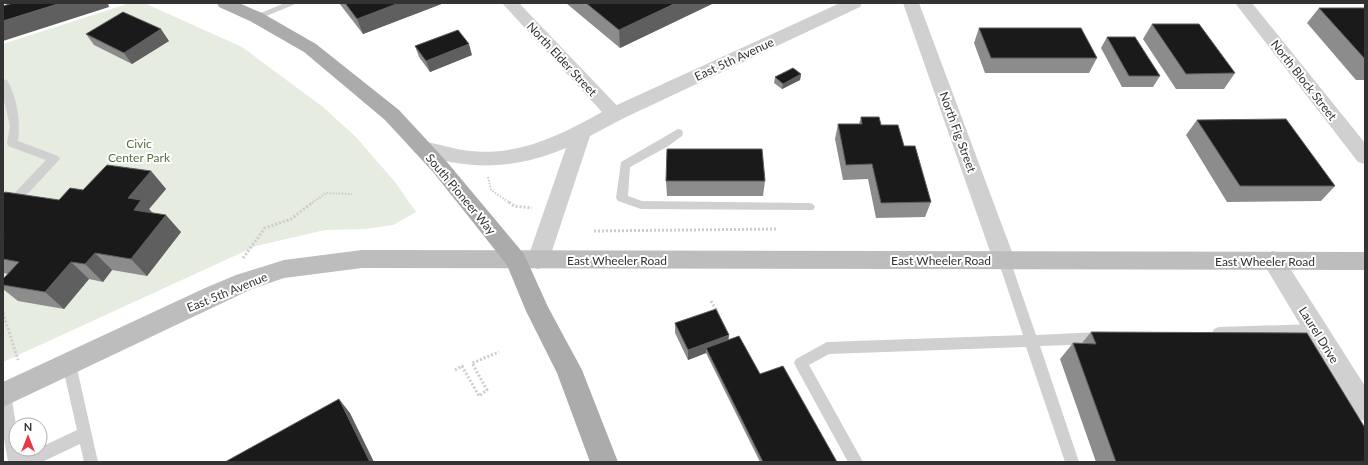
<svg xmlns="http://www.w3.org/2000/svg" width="1368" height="465" font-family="Lato,sans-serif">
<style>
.green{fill:#e6ecdf}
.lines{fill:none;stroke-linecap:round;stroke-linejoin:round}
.path-far1{stroke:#cdcdcd;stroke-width:2;stroke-dasharray:1.5 1.5;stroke-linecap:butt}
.path{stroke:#cdcdcd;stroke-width:3;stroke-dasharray:2 2;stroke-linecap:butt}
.service{fill:#d0d0d0;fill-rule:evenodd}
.minor{fill:#d0d0d0;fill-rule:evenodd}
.tertiary{fill:#d0d0d0;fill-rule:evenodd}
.secondary{fill:#bdbdbd;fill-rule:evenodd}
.primary{fill:#ababab;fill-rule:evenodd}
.wall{fill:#8c8c8c}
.shaded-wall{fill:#5f5f5f}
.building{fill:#1a1a1a;stroke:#5f5f5f}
.labels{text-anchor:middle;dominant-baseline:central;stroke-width:4;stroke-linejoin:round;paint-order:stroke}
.street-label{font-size:12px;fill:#333;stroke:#fff}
.park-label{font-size:12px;fill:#56703f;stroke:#fff}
</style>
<rect width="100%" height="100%" fill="#fff"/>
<path class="green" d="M130 3H144L242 47 323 107 356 137 395 182 416 212 393 225 365 229 325 230 256 246 3 362V44Z"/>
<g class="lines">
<path class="path-far1" d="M488 177 491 190 510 203
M312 203 326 193 352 194"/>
<path class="path" d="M509 202 514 206 532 208
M594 231 778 229
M243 258 265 228 291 219 313 202
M711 301 717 311
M3 313 18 360
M455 370 462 366 479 396 487 390 472 363 499 352"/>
<path class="service" d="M285 3H298L259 19H253L251 17Z
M3 79 7 80C17 97 21 122 18 141L58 156 60 159 7 216 3 217V205L46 160 8 146 7 143 10 126 3 96Z
M678 129 682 130 683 133 682 136 667 147 630 167 628 196 642 201 809 203 813 204 815 207 813 210 641 209 618 201 616 198 621 162Z
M1004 255 1008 257 1010 260 1036 335 1101 332 1106 334 1108 338 1106 342 1101 344 1040 346 1079 462H1065L1026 347 829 354 809 365 863 462H848L796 367 794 363 796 359 827 342 1023 335 998 260 1000 257Z
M1316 324 1321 326 1323 330 1321 334 1316 336 1219 339 1214 337 1212 333 1214 329 1219 327Z
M69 358 74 360 76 364 98 462H84L80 444 42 462H8L3 433V388L9 389 11 394 16 425V449H20L22 456 77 430 62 364 64 360Z"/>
<path class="minor" d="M840 3H862L860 7 622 119 615 121 608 119 605 114 608 109Z
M1235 3H1252L1365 143V164L1358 162Z
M1273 251 1281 254 1365 386V421L1356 418 1265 266 1262 260 1265 254Z"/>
<path class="tertiary" d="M502 3H519L625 114 622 119 590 136 549 260 546 266 538 269 530 266 527 260 566 148C513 170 468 171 414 152L411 147 414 142C425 139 455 150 470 151 520 156 561 135 602 112Z
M903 3H919L1015 260 1012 266 1004 269 996 266 993 260Z"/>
<path class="secondary" d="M362 250 1365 252V270L362 268 284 278 252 289 3 407V382L205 288 236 275 284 260Z"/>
<path class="primary" d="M217 3H239L262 13 316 44 399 110 447 162 524 254 548 307 582 370 618 462H590L557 373 526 311 507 265 433 172 385 120 304 52 250 21 219 7Z"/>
</g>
<path class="wall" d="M339 3H444L363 34Z
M566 3H714L620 48Z
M1319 8H1365V80H1356L1307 23Z
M1152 24 1235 73 1224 89H1176L1143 39Z
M979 28 1097 58 1089 73H985L974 43Z
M86 34 169 41 132 64 94 45Z
M1107 37 1160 76 1153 87H1122L1101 48Z
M415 46 472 55 430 72 419 57Z
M801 74 800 80 782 89 774 83 775 77Z
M861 117 881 125 904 146 931 202 925 217 876 218 868 179 843 180 835 139 838 124H859Z
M1197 120 1335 186 1321 201 1227 202 1186 135Z
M151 171 166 189 149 209 152 212 181 232 147 276 112 270 103 282 89 279 64 309 18 301 3 289V279L8 274 3 273V194L59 200 83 190Z
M666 181H765L763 196H667Z
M675 323 729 340 837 462H760L706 353 688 360 675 333Z
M1091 332 1365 462H1096L1060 359 1073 343H1082Z"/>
<path class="shaded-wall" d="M61 3H108L109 7 3 41V21Z
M399 3H444L363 34 357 19Z
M676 3H714L620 48 619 30Z
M161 29 169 41 132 64 124 53Z
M469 44 472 55 430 72 426 61Z
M801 74 800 80 782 89 783 84Z
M151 171 166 189 149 209 156 218 134 210 128 198Z
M166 215 181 232 147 276 131 259Z
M95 253 112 270 103 282 85 264Z
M71 262 89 279 64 309 45 292Z
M729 335 728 345 706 348V353L688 360V350Z
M339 399 350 413 374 462H370Z"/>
<path class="building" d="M13 3H61L3 21V6Z
M345 3H399L357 19Z
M586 3H676L619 30Z
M1319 8H1365V59Z
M123 12 161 29 124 53 86 34Z
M1152 24H1199L1235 73 1186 74Z
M979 28H1081L1097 58H991Z
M458 30 469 44 426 61 415 46Z
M1107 37H1135L1160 76H1129Z
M793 68 801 74 783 84 775 77Z
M861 117H879L881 125H898L904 146H915L931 202 881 203 872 164 846 165 838 124H862Z
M1286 119 1335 186H1240L1197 120Z
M667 149H762L765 181H666Z
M107 165 151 171 128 198 141 200 134 210 166 215 131 259 95 253 85 264 71 262 45 292 3 285V279L19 262 3 259V235L4 233H3V194L5 192 59 200 70 188 83 190Z
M716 309 729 335 688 350 675 323Z
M1091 332 1307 333 1365 428V462H1116L1073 343 1096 344Z
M739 336 760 374 783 366 837 462H763L706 348Z
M339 399 370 462H225Z"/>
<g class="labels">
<g class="street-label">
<text transform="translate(562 59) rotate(47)">North Elder Street</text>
<text transform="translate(734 59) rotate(-25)">East 5th Avenue</text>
<text transform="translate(1304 80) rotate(52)">North Block Street</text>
<text transform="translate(958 132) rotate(70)">North Fig Street</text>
<text transform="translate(461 194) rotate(50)">South Pioneer Way</text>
<text x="617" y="260">East Wheeler Road</text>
<text x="941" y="260">East Wheeler Road</text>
<text x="1265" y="261">East Wheeler Road</text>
<text transform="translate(227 292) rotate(-22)">East 5th Avenue</text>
<text transform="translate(1319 335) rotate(58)">Laurel Drive</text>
</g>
<g class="park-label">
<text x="139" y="143">Civic<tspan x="139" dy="14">Center Park</tspan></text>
</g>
</g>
<rect width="1368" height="465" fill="none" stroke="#333333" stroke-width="8"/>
<g transform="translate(28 437)"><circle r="19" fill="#ffffff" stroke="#adadad"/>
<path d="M0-3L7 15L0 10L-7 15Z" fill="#e63946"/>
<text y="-6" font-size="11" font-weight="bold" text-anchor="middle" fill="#333333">N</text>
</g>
</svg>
